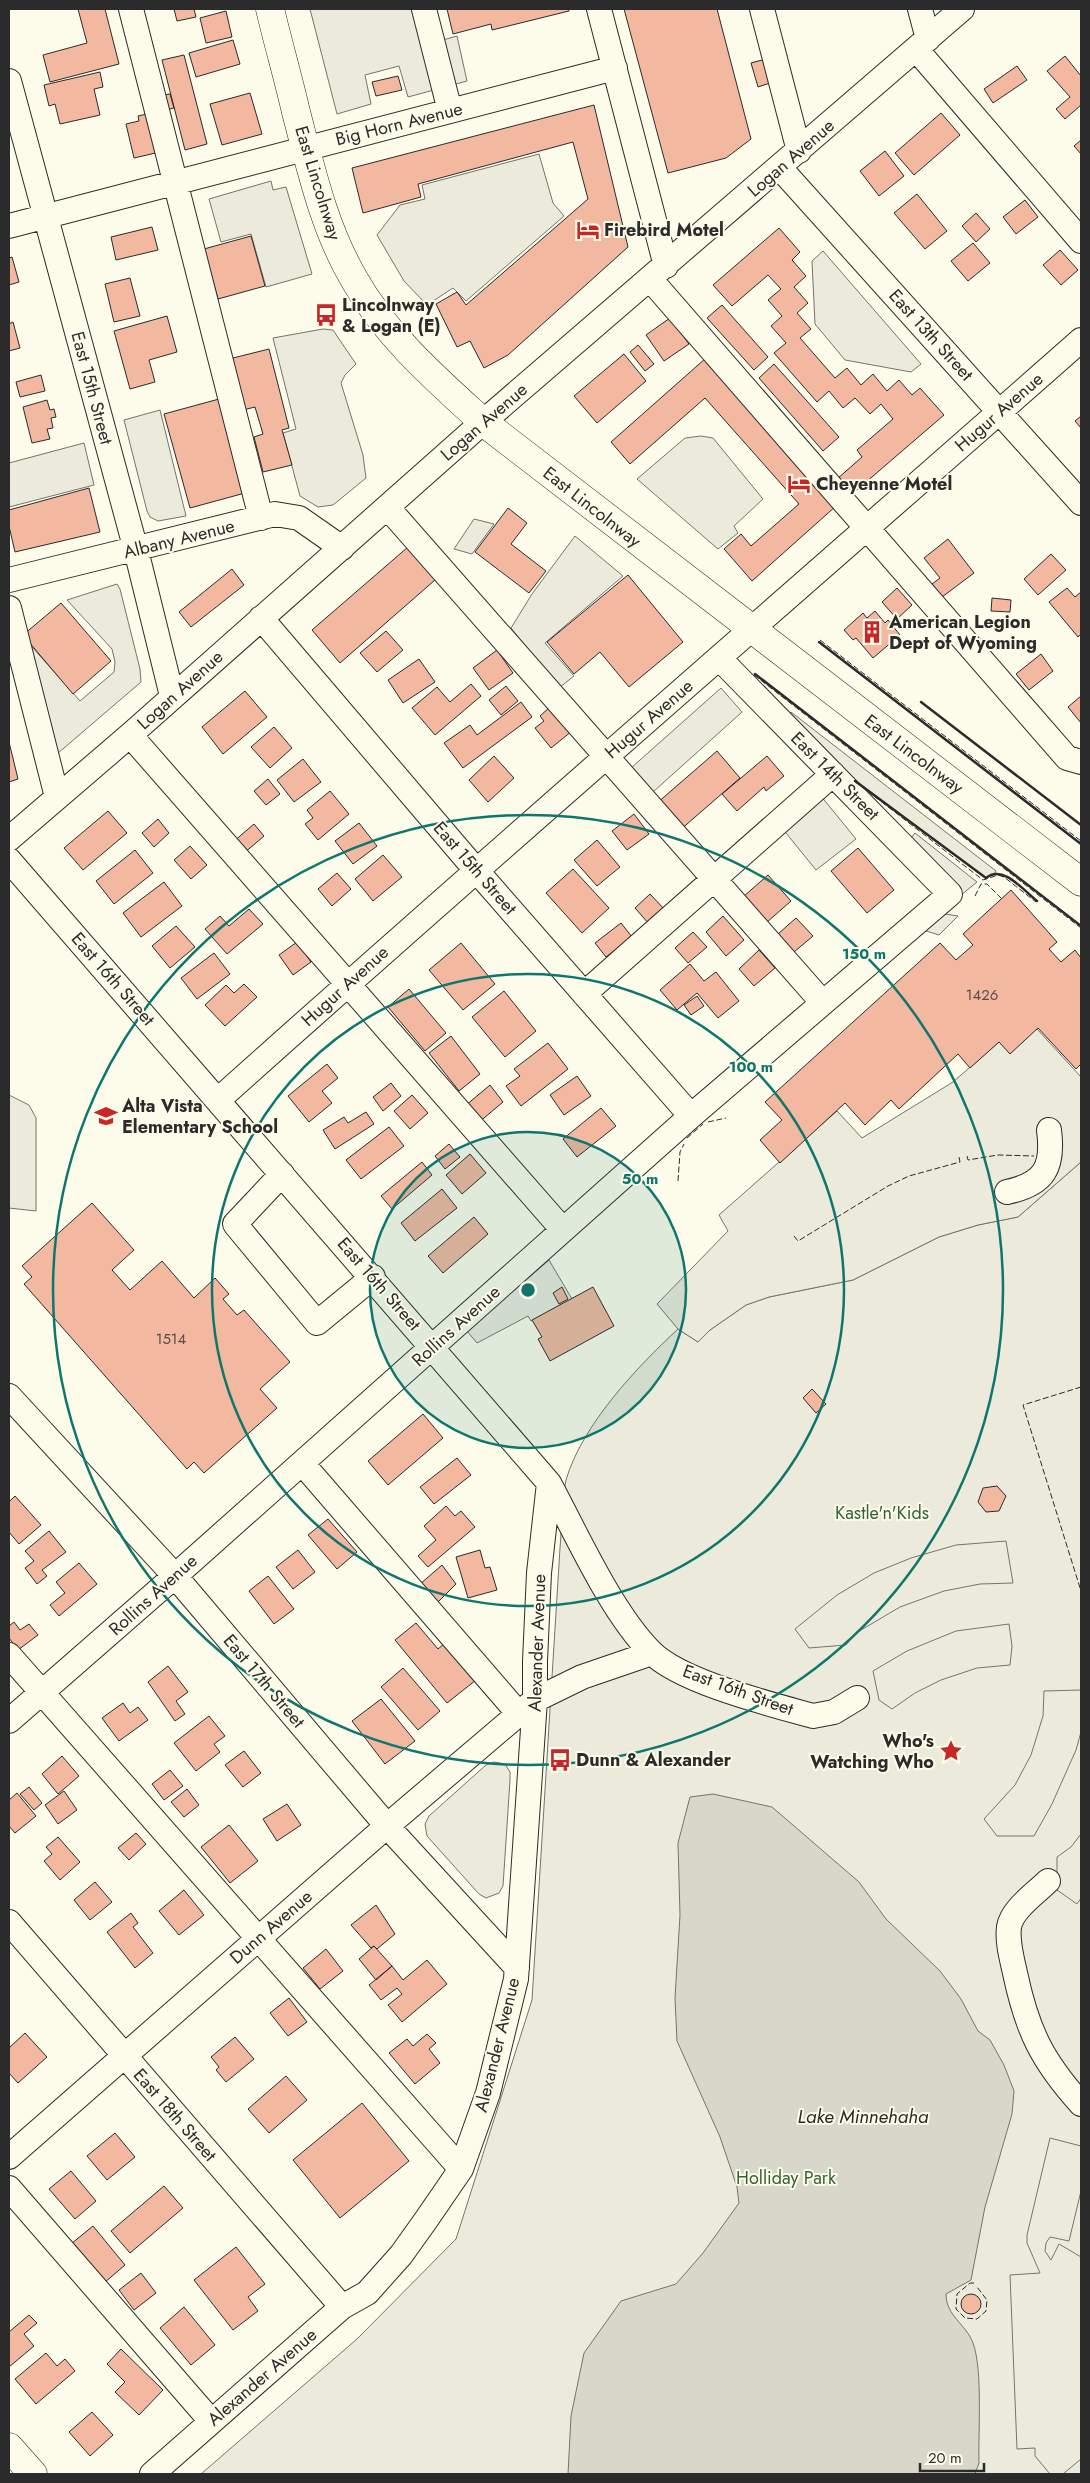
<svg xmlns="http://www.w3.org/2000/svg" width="1090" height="2483" font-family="Jost,sans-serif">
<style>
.green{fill:#ecebdb;stroke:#74746e}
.parking{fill:#eceadb;stroke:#74746e}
.water{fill:#d8d7c9;stroke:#74746e}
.building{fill:#f2b8a0;stroke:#2b2b2b}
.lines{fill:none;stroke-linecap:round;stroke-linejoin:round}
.minor-casing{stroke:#2b2b2b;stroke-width:26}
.major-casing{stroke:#2b2b2b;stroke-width:29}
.minor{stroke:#fdfbea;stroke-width:24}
.major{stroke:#fdfbea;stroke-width:28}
.fence{stroke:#2b2b2b;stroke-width:1;stroke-dasharray:6 2.5;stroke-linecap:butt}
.wall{stroke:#2b2b2b;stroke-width:2.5}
.ring{fill:none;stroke:#0f766e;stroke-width:2.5}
.labels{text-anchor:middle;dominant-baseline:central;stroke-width:4;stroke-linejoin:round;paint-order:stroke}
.number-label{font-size:15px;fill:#5d4e48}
.street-label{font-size:18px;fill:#2b2b2b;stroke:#fdfbea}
.poi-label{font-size:18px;font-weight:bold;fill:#2b2b2b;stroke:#fdfbea;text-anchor:start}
.park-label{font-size:18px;fill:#34623c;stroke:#fdfbea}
.water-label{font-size:19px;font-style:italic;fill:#2b2b2b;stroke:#fdfbea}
.centre{fill:#0f766e;stroke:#fdfbea;stroke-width:2.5}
.ring-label{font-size:15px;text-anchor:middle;font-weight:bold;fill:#0f766e;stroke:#fdfbea;stroke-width:4;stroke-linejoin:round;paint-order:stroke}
</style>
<rect width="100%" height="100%" fill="#fdfbea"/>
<path class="green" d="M791 712 996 871 995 873 986 878 847 774 790 714Z
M9 1095 29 1105 36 1118V1211L9 1208Z
M1081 1162V2474H201L357 2339 456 2239 532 2000 560 1548C562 1527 561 1501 566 1480 582 1425 637 1367 678 1329L698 1342 710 1330 746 1305 769 1297 853 1280 939 1237 978 1225 1018 1217Z
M494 1762 505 1764 510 1772V1780L503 1886 499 1893 486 1898 479 1894 427 1836 425 1824 429 1816 486 1765Z"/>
<path class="parking" d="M310 9H435L443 40 457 36 467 81 408 97 399 66 365 75 371 104 337 114Z
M539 154 553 203 564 216 466 301 453 288 427 305 404 281 377 235 400 205 425 199 422 185Z
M271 181 273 190 286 187 312 274 266 287 251 234 221 242 209 199Z
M823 251 921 364 911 372 845 360 815 324 812 261Z
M323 329 333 330 356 364 345 375 341 383 363 455 366 478 333 505 318 507 300 496 283 433 296 429 273 338Z
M160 410 186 516 158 521 150 517 147 511 124 420Z
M701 436 713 438 763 499 734 526 738 533 718 549 637 479 685 438Z
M84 443 94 485 9 507V463Z
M474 519 494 524 472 554 454 549Z
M575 536 623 576 545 643 574 676 559 688 511 628 532 594Z
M117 584 120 589 140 669 141 682 57 754 24 638 80 701 114 672 115 662 112 649 67 600Z
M721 688 742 712 653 792 631 768Z
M812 785 856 839 816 870 773 817Z
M915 833 977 882 961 895 911 838Z
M939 913 958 916 939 935 923 930Z
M1037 1029 1081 1077V1162L1018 1217 978 1225 939 1237 853 1280 769 1297 746 1305 710 1330 698 1342 678 1329 657 1304 728 1231 719 1215 837 1111 862 1138 953 1082 999 1042Z
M549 1260 572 1299 531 1321 528 1316 477 1343 467 1331Z
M1006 1541 1013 1583 980 1584 944 1591 900 1607 856 1633 846 1645 809 1648 795 1629 837 1595 874 1573 911 1558 956 1545Z
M1009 1624 1012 1646 1010 1665 977 1668 941 1680 915 1693 892 1709 879 1700 873 1671 907 1651 956 1631Z
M1081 1690V1732L1076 1750 1052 1804 1034 1836H997L984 1819 1015 1785 1031 1755 1043 1716 1044 1691Z
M1081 1834V1898L1077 1904 1057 1890V1857L1071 1847Z
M1050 2138 1081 2146V2191L1069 2241 1050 2237 1046 2243 1045 2251 1051 2260 1059 2244 1081 2257V2459L1063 2474H1050L1035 2456V2448L1017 2449 1010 2275 1040 2273 1027 2243V2235Z"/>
<path class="water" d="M713 1794 772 1807 859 1882 886 1919 940 1971 961 1999 978 2031 990 2040 1004 2065 1014 2091 1012 2114 985 2207 971 2280 946 2294C946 2316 966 2324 973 2343 983 2370 978 2432 979 2463L975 2474H568L571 2416 584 2353 621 2301 676 2284 703 2253 739 2203 737 2187 720 2137 677 2041 675 1998 680 1915 678 1843 690 1797Z"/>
<path class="building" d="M78 9H105L119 64 50 82 43 55 87 43Z
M174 9H194L196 17 177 21Z
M447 9H569V11L492 30 491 24 453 34Z
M624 9H717L751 139 726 158 668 173Z
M226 11 232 37 206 43 200 18Z
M233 40 240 64 196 77 189 53Z
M184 55 207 144 185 150 162 60Z
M1065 56 1081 76V105L1065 119 1056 109 1070 97 1047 71Z
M766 59 773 82 758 87 751 63Z
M1017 66 1027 80 993 103 984 89Z
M100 72 103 87 94 89 100 115 60 124 55 104 49 106 44 85Z
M398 76 402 90 376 96 372 82Z
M250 93 262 134 222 145 210 104Z
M170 94 174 108 166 110 163 95Z
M594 105 628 247 508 355 484 368 470 341 457 347 436 304 457 292 466 305 588 199 573 142 418 184 421 197 363 213 352 168Z
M151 113 160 152 134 158 126 124 139 121 138 116Z
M941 113 960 135 914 175 895 153Z
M1081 140V154L1074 146Z
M885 151 904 176 879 196 860 171Z
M917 194 947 231 925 249 894 213Z
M1025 200 1038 217 1016 234 1003 217Z
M976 213 990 229 976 242 962 226Z
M152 227 158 250 116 260 111 237Z
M779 228 800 252 792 260 806 276 794 287 808 303 797 313 811 329 800 338 835 378 847 368 861 385 873 374 887 391 899 380 912 395 920 388 944 415 851 495 837 479 862 457 857 450 893 419 881 404 870 414 855 398 843 408 829 391 817 402 774 353 786 343 771 326 782 316 768 300 781 289 768 275 732 306 713 285Z
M251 236 265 286 218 299 204 249Z
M973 243 990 263 968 281 951 261Z
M1060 250 1078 270 1061 285 1043 265Z
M12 257 19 282 9 285V258Z
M130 278 140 316 114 322 105 284Z
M722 305 768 357 754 370 707 318Z
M167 316 177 352 149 360 155 382 130 389 114 331Z
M670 318 689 344 664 361 646 335Z
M13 322 20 348 9 351V324Z
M638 345 654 364 645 371 630 352Z
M269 349 289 428 282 430 292 465 263 472 254 437 263 434 255 407 243 410 229 359Z
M624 354 646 381 597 423 574 396Z
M706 358 836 506 752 581 724 549 741 534 751 546 799 504 705 398 630 464 611 442Z
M774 364 839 437 823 451 759 378Z
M41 375 45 391 20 397 16 382Z
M219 399 245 493 190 508 164 414Z
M47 400 50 410 54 409 56 417 51 418 53 428 47 429 50 439 32 443 23 407Z
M1081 416V428L1075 421Z
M89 488 100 532 15 552 9 526V510Z
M508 508 527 523 511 544 546 571 529 593 475 552Z
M948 539 974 573 942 597 932 584 940 578 924 558Z
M408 547 435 580 340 663 312 630Z
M1051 554 1066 570 1038 595 1024 579Z
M232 569 244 585 191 627 179 612Z
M628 575 683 642 629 687 600 652 574 674 547 642Z
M897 588 912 605 897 619 882 602Z
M1067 588 1075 597 1081 592V634L1078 637 1049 602Z
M992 598 1011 600 1010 612 991 611Z
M61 603 111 661 73 694 23 635Z
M875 611 885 623 888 620 900 635 873 658 856 638 853 640 844 630 863 613 867 618Z
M386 631 403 650 377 672 360 653Z
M497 650 513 673 489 690 473 668Z
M1041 654 1053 671 1029 690 1016 674Z
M419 659 435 682 403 703 388 680Z
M471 684 481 696 435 735 412 708 437 687 450 702Z
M506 686 518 701 501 715 489 700Z
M245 691 267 717 223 754 202 727Z
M1081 696V723L1068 707Z
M521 702 532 717 463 768 444 743 470 725 477 735Z
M551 706 572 731 551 748 535 728 544 721 540 716Z
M274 727 292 748 270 768 251 747Z
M9 742 18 779 9 782Z
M717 751 740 778 679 831 656 804Z
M494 756 514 778 488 802 469 780Z
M767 756 784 776 766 791 764 787 737 811 722 794Z
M303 759 321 782 294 802 277 780Z
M268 779 280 794 266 805 254 791Z
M330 791 349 814 318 840 305 824 313 818 307 810Z
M108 811 127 833 83 870 64 848Z
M634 814 649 834 627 850 612 831Z
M158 819 169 833 154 847 142 833Z
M359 823 377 846 353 864 335 841Z
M254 824 264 836 243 854 233 842Z
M597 840 620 867 597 886 574 860Z
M190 846 207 865 191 879 174 860Z
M858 848 894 890 867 913 831 871Z
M135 850 153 873 114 904 96 881Z
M383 855 402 877 373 901 355 879Z
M573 869 609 908 582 933 546 893Z
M337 873 351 889 332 906 318 889Z
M768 875 791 901 766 923 743 897Z
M164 882 182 906 141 937 123 913Z
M1011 890 1057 942 1049 949 1061 962 1075 950 1081 958V1064L1076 1069 1038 1028 1010 1054 999 1042 970 1068 958 1054 899 1109 891 1100 865 1125 845 1103 780 1163 760 1140 782 1120 765 1102 940 943 956 960 973 945 963 934Z
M650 894 665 910 649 924 635 908Z
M249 909 263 924 227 954 205 929 220 916 229 926Z
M723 916 744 940 726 956 706 932Z
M796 918 813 936 794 952 778 934Z
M621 923 632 937 606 957 595 943Z
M176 926 195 947 170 968 152 946Z
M693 932 707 947 688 963 675 948Z
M297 942 311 962 293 975 279 955Z
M461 943 495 984 463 1010 429 970Z
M759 950 775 968 754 986 739 969Z
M214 953 230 974 197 999 181 978Z
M690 964 704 981 716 972 739 1001 718 1018 697 993 677 1010 660 990Z
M244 984 257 997 225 1026 205 1005 226 985 234 993Z
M409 989 446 1033 425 1051 388 1007Z
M504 991 536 1031 505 1057 472 1017Z
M697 996 704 1006 691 1015 684 1005Z
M451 1036 480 1074 459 1091 429 1053Z
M548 1043 568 1069 521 1106 506 1086 520 1076 514 1069Z
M327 1064 338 1078 322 1091 332 1103 309 1122 288 1096Z
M577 1076 591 1096 564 1115 550 1095Z
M391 1083 401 1096 383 1111 373 1097Z
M490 1085 503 1102 478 1123 465 1106Z
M412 1095 428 1113 410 1129 394 1111Z
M601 1108 616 1126 577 1157 563 1139Z
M366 1112 374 1124 335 1149 323 1130 344 1117 348 1123Z
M389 1127 404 1146 361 1179 346 1160Z
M449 1144 460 1157 445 1169 435 1156Z
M470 1154 486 1173 462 1194 446 1175Z
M422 1162 432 1175 392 1209 381 1196Z
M442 1189 457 1208 415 1241 401 1223Z
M92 1203 134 1250 112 1270 130 1290 162 1261 194 1298 215 1278 229 1294 223 1299 237 1315 244 1310 290 1362 260 1389 277 1408 204 1473 194 1462 187 1469 24 1284 32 1277 22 1266Z
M474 1217 488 1234 443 1273 428 1256Z
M562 1287 568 1299 559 1304 553 1293Z
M593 1287 614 1326 550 1361 538 1339 542 1337 532 1320Z
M812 1389 826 1404 816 1413 803 1398Z
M423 1414 443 1438 388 1485 368 1461Z
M457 1458 471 1475 434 1504 420 1487Z
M997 1486 1006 1496 999 1511 986 1512 978 1502 983 1488Z
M15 1496 41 1525 19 1544 9 1532V1502Z
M446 1506 455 1516 461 1511 475 1527 428 1567 418 1556 436 1540 424 1526Z
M328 1519 357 1552 337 1569 308 1535Z
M49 1531 66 1552 42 1570 47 1576 37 1584 25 1568 34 1561 25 1551Z
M298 1550 315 1572 293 1589 276 1567Z
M480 1550 485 1568 490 1567 497 1590 468 1598 456 1557Z
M79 1563 97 1584 59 1616 50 1605 65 1593 56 1582Z
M442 1565 456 1584 435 1605 419 1585Z
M268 1576 294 1609 274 1624 249 1591Z
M14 1622 20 1630 29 1624 38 1635 18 1650 9 1638V1626Z
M416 1623 438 1649 445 1643 476 1680 447 1703 395 1640Z
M168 1666 188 1692 176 1701 185 1714 175 1721 148 1682Z
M403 1668 440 1711 418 1730 381 1687Z
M381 1699 415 1741 385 1764 352 1721Z
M123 1703 130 1713 138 1707 148 1720 119 1741 102 1718Z
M209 1716 225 1736 214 1744 220 1752 196 1771 174 1743Z
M244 1751 261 1773 243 1787 225 1765Z
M62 1756 79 1776 58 1794 42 1774Z
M170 1770 183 1786 164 1800 152 1784Z
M29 1787 42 1803 34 1810 20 1794Z
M187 1789 199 1805 184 1817 171 1802Z
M64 1791 77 1810 58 1824 45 1805Z
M17 1793 36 1816 15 1833 9 1826V1800Z
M287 1804 301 1825 277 1841 263 1819Z
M229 1825 258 1861 230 1883 201 1847Z
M136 1833 146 1844 129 1860 118 1848Z
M58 1837 80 1862 60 1880 44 1861 52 1854 46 1847Z
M95 1882 112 1902 90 1920 74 1900Z
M184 1890 204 1915 179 1935 159 1911Z
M376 1905 395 1934 377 1949 374 1946 371 1948 351 1925Z
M131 1913 138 1923 133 1927 153 1953 135 1968 107 1932Z
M374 1946 392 1966 376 1980 359 1959Z
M326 1949 343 1971 320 1989 303 1968Z
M427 1960 447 1984 402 2022 388 2005 402 1994 397 1988 381 2000 369 1985 392 1966 403 1980Z
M289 1998 307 2022 288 2036 270 2013Z
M25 2033 47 2057 18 2083 9 2073V2048Z
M427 2034 436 2043 429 2049 440 2063 415 2084 389 2053 407 2039 413 2046Z
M235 2037 254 2059 226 2082 216 2070 219 2067 211 2057Z
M286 2076 307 2100 269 2133 248 2109Z
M362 2103 409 2161 340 2218 293 2160Z
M115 2133 135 2157 107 2180 87 2156Z
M71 2171 96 2201 75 2219 49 2189Z
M164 2186 183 2208 130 2253 111 2231Z
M93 2226 125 2265 104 2283 71 2244Z
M236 2247 265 2284 248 2297 258 2311 233 2330 194 2280Z
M141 2273 156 2293 134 2310 119 2290Z
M961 2304a10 10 0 1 1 20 0a10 10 0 1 1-20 0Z
M184 2307 215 2345 191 2365 160 2328Z
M29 2315 37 2323 24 2334 34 2346 9 2367V2332Z
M121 2349 163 2390 139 2415 115 2392 125 2382 107 2364Z
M46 2353 57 2366 65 2359 75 2371 36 2404 15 2379Z
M92 2412 113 2435 90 2456 69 2432Z"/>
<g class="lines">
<defs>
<path id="minor" d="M131 9 261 518
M424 9 450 111
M599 9 666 266
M762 9 799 151
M920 9 928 39
M916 49 1081 241
M9 81 136 550 172 696
M780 168 1081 503
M9 226 615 68
M650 279 1067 758 1081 762
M388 508 823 1003
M9 580 275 514 299 518 342 548
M9 608 57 797
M261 618 475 869 691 1116
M130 735 563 1230
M9 839 130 735 483 422 962 9
M9 860 549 1483C576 1533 611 1612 651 1652 681 1682 770 1704 813 1716L834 1712 857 1698
M584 994 833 774
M218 1100C504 844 794 593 1081 340
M282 1174 235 1224 317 1323 373 1277
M1007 1192C1044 1184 1054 1168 1049 1130
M9 1396 175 1576 387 1826 517 1968
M302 1463 519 1714
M9 1655 461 2169
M9 1721 175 1576 691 1116 950 894 719 658
M1048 1881C1036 1893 1012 1909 1009 1927 1007 1942 1012 1959 1015 1973 1027 2030 1042 2061 1081 2104
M9 1922 342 2307
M9 2157 387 1826 535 1700 582 1677 652 1653
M9 2188 211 2421
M152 2474 342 2307 367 2293 401 2255 426 2220 461 2169 488 2093 516 1979 535 1700V1661L539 1573 549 1483"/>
<path id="major" d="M270 9C278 43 288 77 296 112 311 169 324 228 354 279 386 336 436 379 483 422L1081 882
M9 2447 33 2474"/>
</defs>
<use href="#minor" class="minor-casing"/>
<use href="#major" class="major-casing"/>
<use href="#minor" class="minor"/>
<use href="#major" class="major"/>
<path class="fence" d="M820 640 1081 841
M754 675 1081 928
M861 786 983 880 998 875 1004 877 1036 902
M975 896 981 884H987L1001 898
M708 1122 726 1118
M687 1138 703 1124
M967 1156 968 1160 998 1155 1034 1156
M678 1181 680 1152 684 1144
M794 1236 798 1241 888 1186 909 1176 960 1162 959 1157
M1081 1387 1023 1405 1081 1591
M974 2283H970L957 2294 956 2309 965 2318 977 2319 986 2311 987 2300 977 2287"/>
<path class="wall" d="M819 642 1081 844
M755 674 1081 926
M921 702 1081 825
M855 781 986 878C1003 864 1023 890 1037 901"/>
</g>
<circle cx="528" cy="1290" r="158" fill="#0f766e" fill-opacity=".12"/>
<g class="ring">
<circle cx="528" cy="1290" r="158"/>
<circle cx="528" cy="1290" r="316"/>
<circle cx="528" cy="1290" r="475"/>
</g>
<defs>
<symbol id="hotel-bare" viewBox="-9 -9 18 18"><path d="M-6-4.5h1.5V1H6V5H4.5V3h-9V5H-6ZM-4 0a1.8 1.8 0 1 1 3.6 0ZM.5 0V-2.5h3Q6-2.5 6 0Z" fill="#c62828" stroke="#fdfbea" stroke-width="2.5" paint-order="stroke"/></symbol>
<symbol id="bus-bare" viewBox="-9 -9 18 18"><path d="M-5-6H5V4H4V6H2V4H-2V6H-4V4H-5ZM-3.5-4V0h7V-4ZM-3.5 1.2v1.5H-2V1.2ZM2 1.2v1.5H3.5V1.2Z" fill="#c62828" stroke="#fdfbea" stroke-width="2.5" paint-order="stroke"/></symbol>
<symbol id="building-bare" viewBox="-9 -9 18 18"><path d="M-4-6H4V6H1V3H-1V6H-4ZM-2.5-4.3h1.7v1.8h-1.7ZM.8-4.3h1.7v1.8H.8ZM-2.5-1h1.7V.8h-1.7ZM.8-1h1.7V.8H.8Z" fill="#c62828" stroke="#fdfbea" stroke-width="2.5" paint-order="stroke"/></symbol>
<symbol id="school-bare" viewBox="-9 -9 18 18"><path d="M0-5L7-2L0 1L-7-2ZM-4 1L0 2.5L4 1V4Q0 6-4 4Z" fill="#c62828" stroke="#fdfbea" stroke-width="2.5" paint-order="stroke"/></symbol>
<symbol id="sight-bare" viewBox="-9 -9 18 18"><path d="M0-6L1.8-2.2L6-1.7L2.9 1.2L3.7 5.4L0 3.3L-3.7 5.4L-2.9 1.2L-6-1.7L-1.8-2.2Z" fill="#c62828" stroke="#fdfbea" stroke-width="2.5" paint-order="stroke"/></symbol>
</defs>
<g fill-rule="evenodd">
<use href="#hotel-bare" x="572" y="214" width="32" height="32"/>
<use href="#bus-bare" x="310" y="299" width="32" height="32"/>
<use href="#hotel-bare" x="783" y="468" width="32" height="32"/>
<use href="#building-bare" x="856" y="616" width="32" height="32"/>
<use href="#school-bare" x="90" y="1100" width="32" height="32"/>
<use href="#sight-bare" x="935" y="1735" width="32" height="32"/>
<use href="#bus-bare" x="544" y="1744" width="32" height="32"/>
</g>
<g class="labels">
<g class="number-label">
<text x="982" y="995">1426</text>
<text x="171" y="1339">1514</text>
</g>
<g class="street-label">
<text transform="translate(399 124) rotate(-14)">Big Horn Avenue</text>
<text transform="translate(791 158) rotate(-41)">Logan Avenue</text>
<text transform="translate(318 183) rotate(73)">East Lincolnway</text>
<text transform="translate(931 335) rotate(48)">East 13th Street</text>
<text transform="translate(92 388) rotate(75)">East 15th Street</text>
<text transform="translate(999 412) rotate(-41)">Hugur Avenue</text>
<text transform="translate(484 422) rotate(-41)">Logan Avenue</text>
<text transform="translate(592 507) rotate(38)">East Lincolnway</text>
<text transform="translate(179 539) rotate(-14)">Albany Avenue</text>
<text transform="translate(180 690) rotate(-42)">Logan Avenue</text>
<text transform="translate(649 719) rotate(-41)">Hugur Avenue</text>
<text transform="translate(914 754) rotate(37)">East Lincolnway</text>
<text transform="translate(835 776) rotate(45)">East 14th Street</text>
<text transform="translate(475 868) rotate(49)">East 15th Street</text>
<text transform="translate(113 979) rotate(49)">East 16th Street</text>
<text transform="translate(345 986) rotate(-42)">Hugur Avenue</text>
<text transform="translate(379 1284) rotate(49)">East 16th Street</text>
<text transform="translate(456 1326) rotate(-42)">Rollins Avenue</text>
<text transform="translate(153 1595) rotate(-42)">Rollins Avenue</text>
<text transform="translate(537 1643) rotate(-88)">Alexander Avenue</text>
<text transform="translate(264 1681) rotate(50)">East 17th Street</text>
<text transform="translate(738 1690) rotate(20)">East 16th Street</text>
<text transform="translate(271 1927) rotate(-41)">Dunn Avenue</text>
<text transform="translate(497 2045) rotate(-76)">Alexander Avenue</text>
<text transform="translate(175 2115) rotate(49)">East 18th Street</text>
<text transform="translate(262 2377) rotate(-41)">Alexander Avenue</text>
</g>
<g class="poi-label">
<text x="604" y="230">Firebird Motel</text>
<text x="342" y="305">Lincolnway<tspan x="342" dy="21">&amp; Logan (E)</tspan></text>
<text x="816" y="484">Cheyenne Motel</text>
<text x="889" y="622">American Legion<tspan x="889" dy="21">Dept of Wyoming</tspan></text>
<text x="122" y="1106">Alta Vista<tspan x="122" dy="21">Elementary School</tspan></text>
<text x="934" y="1741" text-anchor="end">Who's<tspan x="934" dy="21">Watching Who</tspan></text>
<text x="576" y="1760">Dunn &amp; Alexander</text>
</g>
<g class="park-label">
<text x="882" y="1513">Kastle'n'Kids</text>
<text x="786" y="2178">Holliday Park</text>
</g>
<g class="water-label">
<text x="863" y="2116">Lake Minnehaha</text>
</g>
</g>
<circle cx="528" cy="1290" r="8" class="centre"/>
<g class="ring-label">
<text x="864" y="959">150 m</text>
<text x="751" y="1072">100 m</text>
<text x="640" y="1184">50 m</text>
</g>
<rect width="1090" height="2483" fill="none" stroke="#2b2b2b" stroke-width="20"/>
<path d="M920 2463v8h64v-8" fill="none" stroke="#2b2b2b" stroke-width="2.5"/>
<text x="928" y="2463" font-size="15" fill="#2b2b2b" stroke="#fdfbea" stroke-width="4" paint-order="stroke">20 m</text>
</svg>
